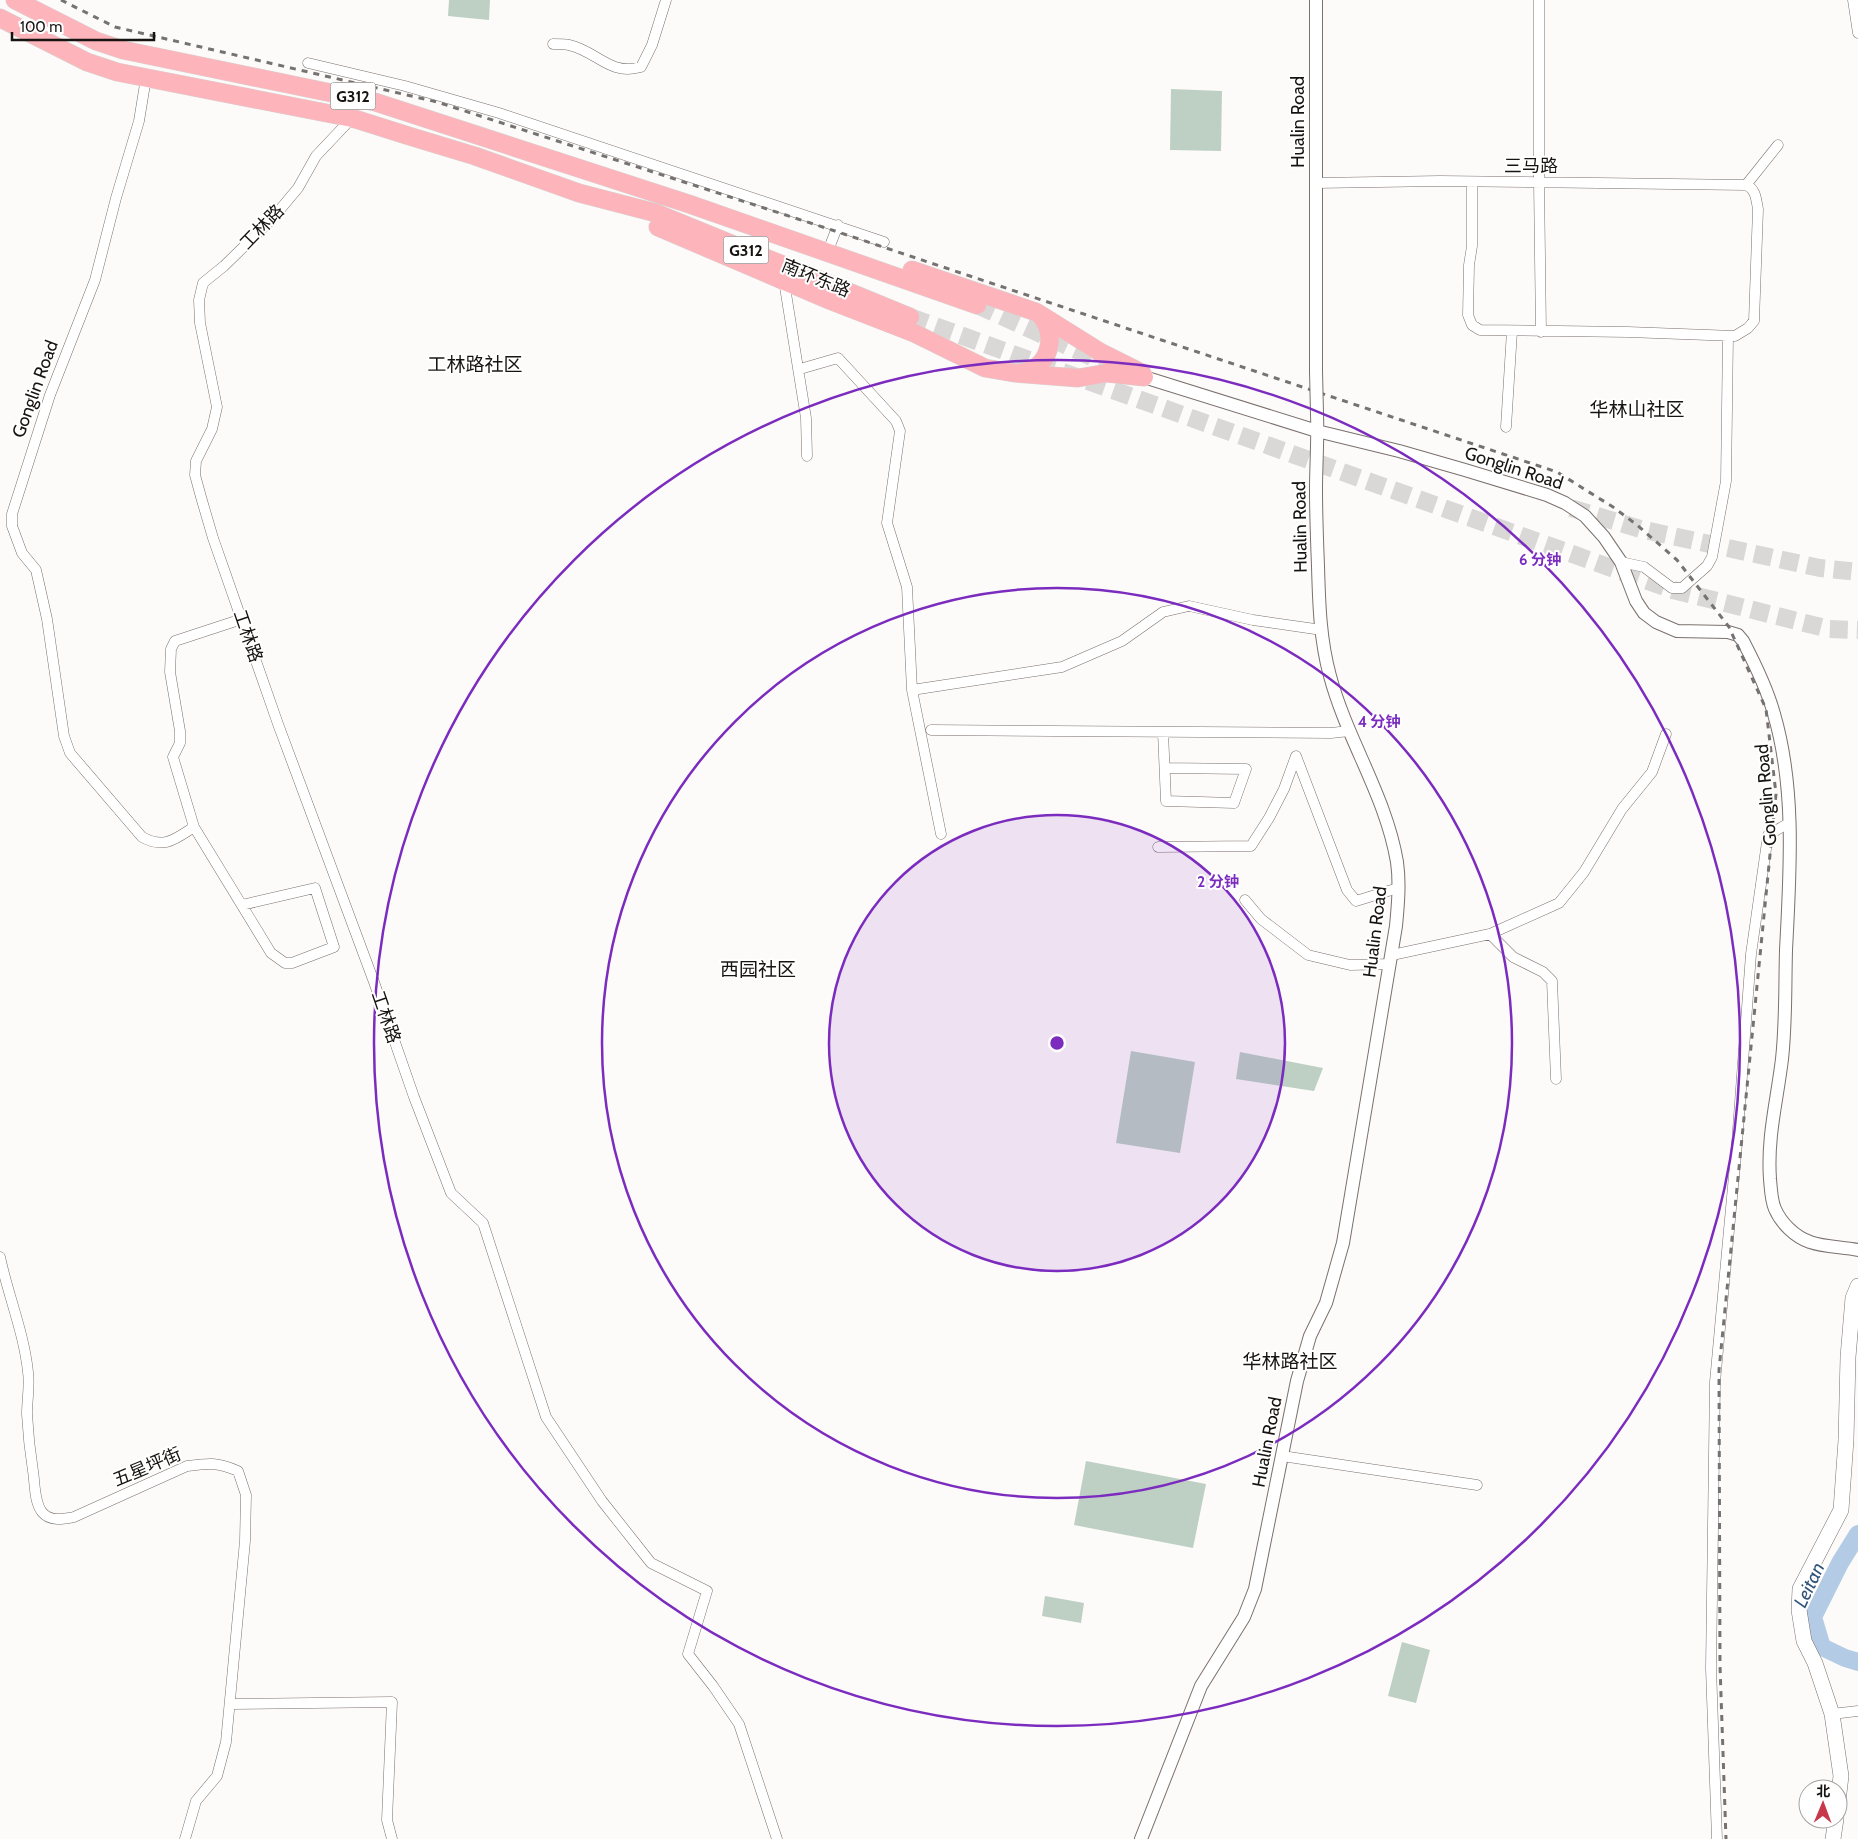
<svg xmlns="http://www.w3.org/2000/svg" width="1858" height="1839" font-family="Cabin,'Noto Sans SC',sans-serif">
<style>
.green{fill:#bdd0c3}
.lines{fill:none;stroke-linecap:round;stroke-linejoin:round}
.river{stroke:#b4cbe5;stroke-width:18}
.trunk-tunnel{stroke:#dad8d7;stroke-width:18;stroke-dasharray:18 9;stroke-linecap:butt}
.minor-casing{stroke:#7b706c;stroke-width:11}
.tertiary-casing{stroke:#7b706c;stroke-width:14}
.secondary-casing{stroke:#7b706c;stroke-width:16}
.trunk-casing{stroke:#d5d5d4;stroke-width:19}
.minor{stroke:#fff;stroke-width:10}
.tertiary{stroke:#fff;stroke-width:12}
.secondary{stroke:#fff;stroke-width:15}
.trunk{stroke:#feb4bb;stroke-width:18}
.rail{stroke:#757271;stroke-width:3;stroke-dasharray:6 6;stroke-linecap:butt}
.tertiary-bridge-casing{stroke:#7b706c;stroke-width:14;stroke-linecap:butt}
.tertiary-bridge{stroke:#fff;stroke-width:12}
.ring{fill:none;stroke:#7b2cbf;stroke-width:2.5}
.labels{text-anchor:middle;dominant-baseline:central;stroke-width:4;stroke-linejoin:round;paint-order:stroke}
.shield{fill:#fff;stroke:#5d5a58;stroke-width:1}
.shield-label{font-size:16px;font-weight:bold;fill:#171311}
.street-label{font-size:18px;fill:#171311;stroke:#fff}
.neighbourhood-label{font-size:19px;fill:#171311;stroke:#fff}
.water-label{font-size:19px;font-style:italic;fill:#33557b;stroke:#fff}
.centre{fill:#7b2cbf;stroke:#fff;stroke-width:2.5}
.ring-label{font-size:15px;text-anchor:middle;font-weight:bold;fill:#7b2cbf;stroke:#fff;stroke-width:4;stroke-linejoin:round;paint-order:stroke}
</style>
<rect width="100%" height="100%" fill="#fdfbfa"/>
<path class="green" d="M449 0H490L489 20 448 16Z
M1171 89 1222 91 1221 151 1170 150Z
M1131 1051 1195 1062 1180 1153 1116 1143Z
M1240 1052 1323 1068 1314 1091 1236 1079Z
M1086 1461 1206 1484 1193 1548 1074 1525Z
M1045 1596 1084 1603 1081 1623 1042 1616Z
M1402 1642 1430 1650 1416 1703 1388 1696Z"/>
<g class="lines">
<path class="river" d="M1858 1534 1840 1563 1813 1617 1822 1647 1845 1658 1858 1662"/>
<path class="trunk-tunnel" d="M977 305 1114 367
M910 317 1068 374 1673 590 1829 629 1858 630
M1571 508 1640 529 1820 568 1858 572"/>
<defs>
<path id="minor" d="M1539 0V182L1541 332
M1853 0 1858 33
M553 44C558 44 564 44 569 45 597 51 609 76 641 67L652 45 666 0
M308 63 405 86 499 113 884 242
M146 78 139 121 116 198 95 280 50 395 12 514V526L22 553 36 570 47 619 64 736 70 753 142 837C164 849 174 840 194 827
M352 96V118L316 156 298 188 272 219 224 266 203 283 199 300 200 323 217 407 212 429 196 461 195 475 201 497 213 538 278 724 374 982 414 1097 451 1193 483 1223 546 1417 602 1501 651 1563 707 1591 688 1654 713 1686 739 1724 777 1839
M1472 182V246L1469 265 1468 315 1472 325 1480 330 1628 332 1735 336 1748 328 1754 321 1758 209C1756 199 1756 189 1746 185
M1316 183 1440 181 1746 185
M1746 185 1778 145
M831 243 838 225
M784 281 806 418 807 456
M800 369 838 358 896 421 900 431 887 523 907 587 912 690 941 834
M1506 427 1512 331
M1621 562 1644 567 1672 588H1682L1707 566 1712 557 1726 481 1728 336
M242 619 175 641 171 649 170 672 180 731V743L173 757 194 827 271 953 285 963H292L334 947 315 888 242 905
M912 690 1062 667 1122 641 1163 612 1189 606 1253 620 1322 630
M931 730 1331 733 1349 731
M1163 732 1166 801 1234 803 1246 769 1165 768
M1158 847 1251 846 1269 818 1284 789 1296 756 1347 890 1356 901 1398 888
M1245 900 1261 919 1308 955 1350 965 1390 964
M1490 934 1513 957 1543 972 1552 981 1556 1079
M1392 955 1490 934 1559 903 1584 872 1622 809 1652 772 1666 734
M0 1257C8 1295 24 1333 28 1372 30 1385 27 1400 27 1414 28 1433 30 1452 33 1471 35 1483 34 1502 42 1512 50 1522 64 1519 74 1517L187 1466C209 1463 217 1462 238 1471L246 1495 245 1541 226 1742 217 1776 196 1801 185 1839
M1282 1456 1477 1485
M231 1704 392 1702 387 1820 392 1839
M1832 1714 1858 1711
M1717 1839 1711 1668 1715 1382 1737 1143 1751 954 1768 835 1789 823"/>
<path id="tertiary" d="M1316 0V371
M1144 377 1317 431 1399 451 1465 470 1547 495 1565 503 1585 516 1604 537 1621 562 1636 601 1644 613 1656 622 1677 631 1728 632 1738 635 1743 641C1755 664 1767 688 1774 714 1796 789 1790 872 1786 950 1785 986 1786 1023 1782 1059 1777 1101 1767 1137 1770 1179 1771 1189 1771 1200 1775 1209 1781 1223 1795 1237 1810 1242 1823 1247 1844 1247 1858 1250
M1141 1839 1201 1686 1244 1617 1255 1589 1297 1381 1310 1336 1326 1303 1343 1243 1396 926C1398 905 1400 883 1397 862 1386 796 1347 740 1330 676 1320 640 1319 603 1318 566 1317 541 1316 516 1316 490 1316 465 1318 440 1317 414"/>
<path id="secondary" d="M1838 1801 1841 1776 1832 1714 1815 1663 1804 1641 1799 1610 1800 1589 1841 1510 1846 1440 1848 1357 1853 1298 1858 1286
M1833 1839 1836 1819"/>
<path id="trunk" d="M15 0 96 41 123 50 375 102 689 204 977 305
M0 18 87 62 117 72 352 118 409 136 475 156 579 193 656 213 910 317
M658 227 829 300 914 333 985 368 1014 373 1078 378 1107 373 1144 377
M912 270 1036 312 1100 352 1142 373
M1019 373C1050 370 1059 334 1039 314"/>
</defs>
<use href="#minor" class="minor-casing"/>
<use href="#tertiary" class="tertiary-casing"/>
<use href="#secondary" class="secondary-casing"/>
<use href="#trunk" class="trunk-casing"/>
<use href="#minor" class="minor"/>
<use href="#tertiary" class="tertiary"/>
<use href="#secondary" class="secondary"/>
<use href="#trunk" class="trunk"/>
<path class="rail" d="M61 0 115 27 437 102 835 231 1557 472 1613 507 1637 525 1677 560 1729 627 1766 709 1776 794 1719 1370 1720 1666 1726 1839"/>
<defs>
<path id="tertiary-bridge" d="M1316 371 1317 414"/>
</defs>
<use href="#tertiary-bridge" class="tertiary-bridge-casing"/>
<use href="#tertiary-bridge" class="tertiary-bridge"/>
</g>
<circle cx="1057" cy="1043" r="228" fill="#7b2cbf" fill-opacity=".12"/>
<g class="ring">
<circle cx="1057" cy="1043" r="228"/>
<circle cx="1057" cy="1043" r="455"/>
<circle cx="1057" cy="1043" r="683"/>
</g>
<g class="labels">
<g class="shield">
<rect x="330.5" y="82.5" width="45" height="27" rx="4"/>
<rect x="723.5" y="236.5" width="45" height="27" rx="4"/>
</g>
<g class="shield-label">
<text x="353" y="96">G312</text>
<text x="746" y="250">G312</text>
</g>
<g class="street-label">
<text transform="translate(1298 122) rotate(-90)">Hualin Road</text>
<text x="1531" y="166">三马路</text>
<text transform="translate(262 227) rotate(-46)">工林路</text>
<text transform="translate(816 278) rotate(22)">南环东路</text>
<text transform="translate(35 389) rotate(-70)">Gonglin Road</text>
<text transform="translate(1514 468) rotate(18)">Gonglin Road</text>
<text transform="translate(1300 527) rotate(-91)">Hualin Road</text>
<text transform="translate(248 636) rotate(71)">工林路</text>
<text transform="translate(1766 795) rotate(-95)">Gonglin Road</text>
<text transform="translate(1375 932) rotate(-83)">Hualin Road</text>
<text transform="translate(386 1017) rotate(71)">工林路</text>
<text transform="translate(1267 1442) rotate(-79)">Hualin Road</text>
<text transform="translate(147 1467) rotate(-23)">五星坪街</text>
</g>
<g class="neighbourhood-label">
<text x="475" y="364">工林路社区</text>
<text x="1637" y="409">华林山社区</text>
<text x="758" y="969">西园社区</text>
<text x="1290" y="1361">华林路社区</text>
</g>
<g class="water-label">
<text transform="translate(1809 1585) rotate(-65)">Leitan</text>
</g>
</g>
<circle cx="1057" cy="1043" r="8" class="centre"/>
<g class="ring-label">
<text x="1540" y="565">6 分钟</text>
<text x="1379" y="727">4 分钟</text>
<text x="1218" y="887">2 分钟</text>
</g>
<g transform="translate(1823 1804) rotate(1)"><circle r="24" fill="#ffffff" stroke="#a2a1a0"/>
<path d="M0-4L9 19L0 12L-9 19Z" fill="#c8384b"/>
<text y="-8" font-size="14" font-weight="bold" text-anchor="middle" fill="#171311">北</text>
</g>
<path d="M12 32v8h142v-8" fill="none" stroke="#171311" stroke-width="2.5"/>
<text x="20" y="32" font-size="15" fill="#171311" stroke="#ffffff" stroke-width="4" paint-order="stroke">100 m</text>
</svg>
